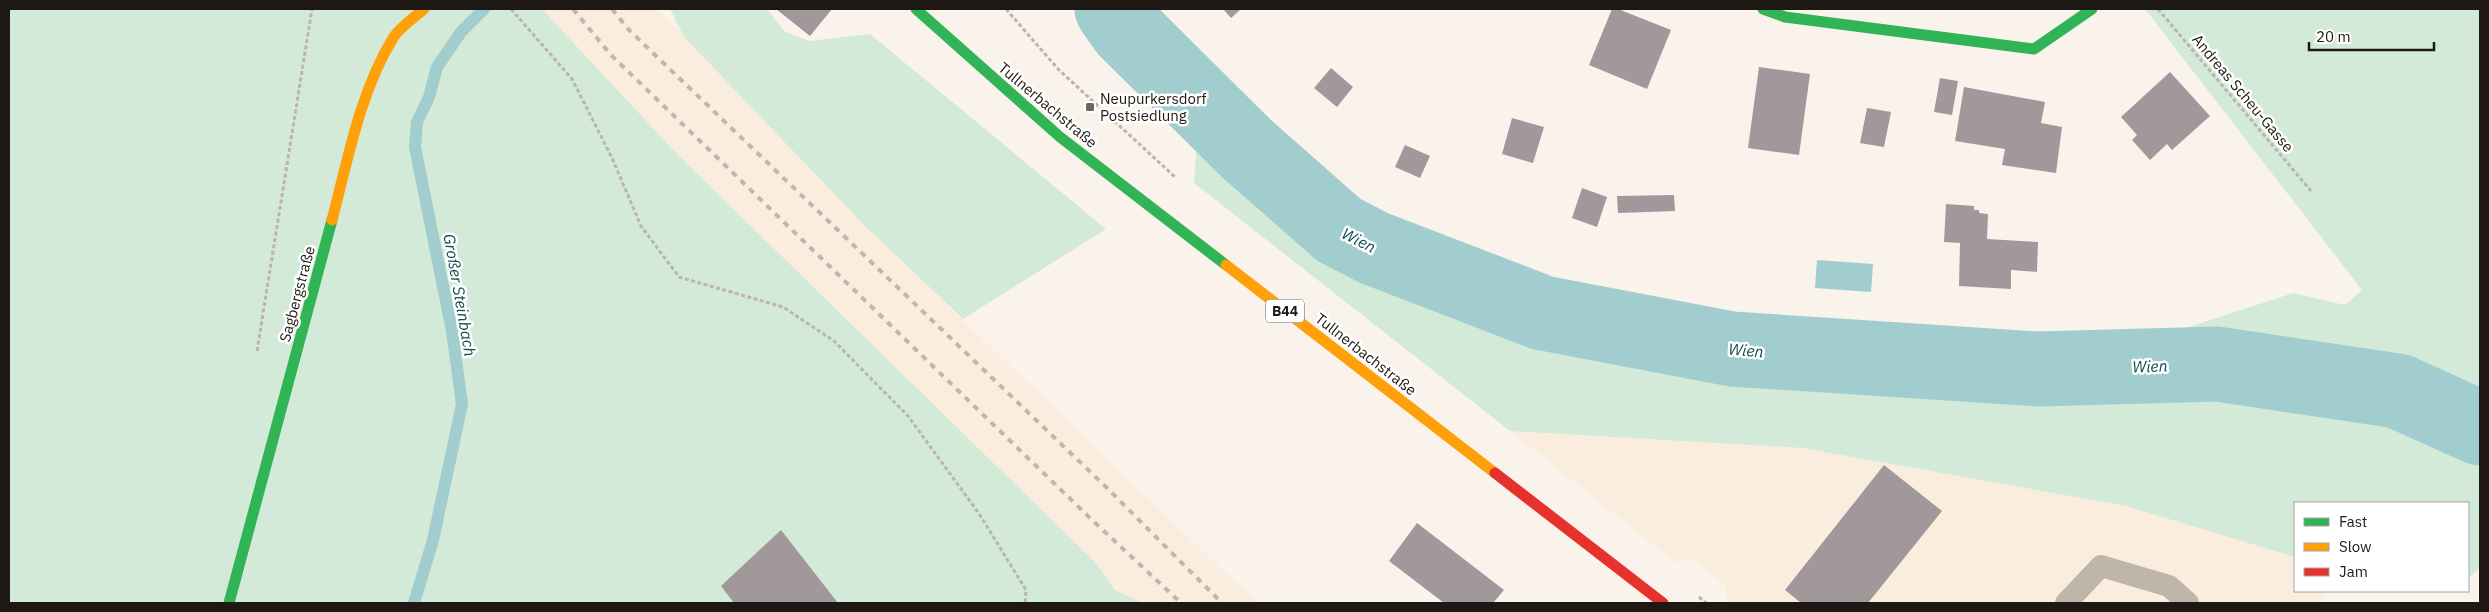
<svg xmlns="http://www.w3.org/2000/svg" width="2489" height="612" font-family="'IBM Plex Sans',sans-serif">
<style>
.built{fill:#faedde}
.green{fill:#d4ead8}
.water{fill:#a1cdcf}
.lines{fill:none;stroke-linecap:round;stroke-linejoin:round}
.stream{stroke:#a1cdcf;stroke-width:12}
.river{stroke:#a1cdcf;stroke-width:75}
.building{fill:#a0989b}
.path{stroke:#bbb5ac;stroke-width:3;stroke-dasharray:4 2.5;stroke-linecap:butt}
.lane{stroke:#beb6aa;stroke-width:22}
.fast{stroke:#30b455;stroke-width:11}
.slow{stroke:#ff9f0a;stroke-width:11}
.jam{stroke:#e5322d;stroke-width:11}
.rail{stroke:#bdb7b0;stroke-width:4;stroke-dasharray:6 6;stroke-linecap:butt}
.poi-dot{fill:#6a655f;stroke:#fff;stroke-width:2}
.labels{text-anchor:middle;dominant-baseline:central;stroke-width:5;stroke-linejoin:round;paint-order:stroke}
.shield{fill:#fff;stroke:#615d5a;stroke-width:1}
.shield-label{font-size:14px;font-weight:bold;fill:#1d1813}
.street-label{font-size:15px;fill:#1d1813;stroke:#fff}
.poi-label{font-size:15px;fill:#1d1813;stroke:#fff;text-anchor:start}
.water-label{font-size:16px;font-style:italic;fill:#104c50;stroke:#fff}
</style>
<rect width="100%" height="100%" fill="#f9f3ec"/>
<path class="built" d="M542 9H658L867 228 1257 603H1143L1116 590 1095 562 676 153Z
M1510 431 1802 448 2126 506 2295 557V591H2329L2317 603H1728L1725 584 1693 559 1675 562Z"/>
<path class="green" d="M9 9H542L676 153 1095 562 1115 590 1143 603H9Z
M670 9H767L784 31 809 41 870 34 1106 229 963 319 867 228 684 37Z
M2145 9H2480V568L2468 579V503H2295V557L2126 506 1802 448 1510 431 1194 183 1198 122 1268 189 1363 264 1436 306 1593 350 1792 374 2026 380 2293 293 2345 305 2362 290Z"/>
<path class="water" d="M1817 260 1873 264 1871 292 1815 288Z"/>
<g class="lines">
<path class="stream" d="M414 603 433 540 462 404 452 331 415 147 417 122 429 97 437 67 461 32 484 9"/>
<path class="river" d="M1112 9 1126 29 1247 149 1339 230 1374 248 1543 313 1732 349 2038 369 2217 364 2398 391 2480 428"/>
</g>
<path class="building" d="M776 9H832L810 36Z
M1223 9H1241L1231 18Z
M1612 9H1618L1671 30 1647 89 1589 65Z
M1759 67 1810 74 1799 155 1748 148Z
M1331 68 1353 87 1337 107 1314 88Z
M2170 72 2210 116 2172 150 2167 144 2150 160 2132 140 2137 135 2121 117Z
M1940 78 1958 81 1952 115 1934 112Z
M1964 87 2045 102 2041 123 2062 127 2056 173 2002 165 2005 149 1955 141Z
M1867 108 1891 112 1884 147 1860 143Z
M1512 118 1544 127 1533 163 1502 154Z
M1405 145 1430 156 1420 178 1395 167Z
M1582 188 1607 197 1597 227 1572 218Z
M1674 195 1675 211 1618 213 1617 196Z
M1946 204 1974 206V210H1979V213L1988 214 1987 239 2038 242 2037 272 2011 270V289L1959 286 1960 243 1944 242Z
M1884 465 1942 511 1868 603H1801L1785 590Z
M1417 523 1504 590 1493 603H1444L1389 561Z
M781 530 838 603H734L721 586Z"/>
<g class="lines">
<path class="path" d="M511 9 572 79 612 158 641 226 679 277 783 307 834 341 908 416 980 515 1026 590 1025 603
M1006 9 1058 69 1175 177
M2158 9 2311 191
M257 351 312 9
M1699 597 1706 603"/>
<path class="lane" d="M2066 603 2101 566 2169 586 2188 603"/>
<path class="fast" d="M916 9 1060 137 1226 265
M1763 9 1785 17 2034 49 2092 9
M229 603 332 220"/>
<path class="slow" d="M332 220C348 159 360 92 393 38 400 27 414 18 424 9
M1226 265 1495 473"/>
<path class="jam" d="M1495 473 1663 603"/>
<path class="rail" d="M573 9 611 55 1090 518 1181 603
M612 9 629 30 1106 487 1222 603"/>
</g>
<rect class="poi-dot" x="1085" y="102" width="10" height="10" rx="2.5"/>
<g class="labels">
<rect class="shield" x="1266" y="299.5" width="38" height="23" rx="4"/>
<g class="shield-label">
<text x="1285" y="311">B44</text>
</g>
<g class="street-label">
<text transform="translate(2243 93) rotate(50)">Andreas Scheu-Gasse</text>
<text transform="translate(1048 105) rotate(40)">Tullnerbachstraße</text>
<text transform="translate(297 294) rotate(-75)">Sagbergstraße</text>
<text transform="translate(1366 354) rotate(38)">Tullnerbachstraße</text>
</g>
<g class="poi-label">
<text x="1100" y="98">Neupurkersdorf<tspan x="1100" dy="17">Postsiedlung</tspan></text>
</g>
<g class="water-label">
<text transform="translate(1359 240) rotate(27)">Wien</text>
<text transform="translate(460 295) rotate(80)">Großer Steinbach</text>
<text transform="translate(1746 350) rotate(5)">Wien</text>
<text transform="translate(2150 366) rotate(-2)">Wien</text>
</g>
</g>
<rect width="2489" height="612" fill="none" stroke="#1d1813" stroke-width="20"/>
<rect x="2294" y="502" width="175" height="90" fill="#ffffff" stroke="#a5a3a1"/>
<rect x="2304" y="518" width="25" height="8" fill="#30b455" stroke="#a5a3a1"/>
<text x="2339" y="527" font-size="15" fill="#1d1813">Fast</text>
<rect x="2304" y="543" width="25" height="8" fill="#ff9f0a" stroke="#a5a3a1"/>
<text x="2339" y="552" font-size="15" fill="#1d1813">Slow</text>
<rect x="2304" y="568" width="25" height="8" fill="#e5322d" stroke="#a5a3a1"/>
<text x="2339" y="577" font-size="15" fill="#1d1813">Jam</text>
<path d="M2309 42v8h125v-8" fill="none" stroke="#1d1813" stroke-width="2.5"/>
<text x="2316" y="42" font-size="15" fill="#1d1813" stroke="#ffffff" stroke-width="4" paint-order="stroke">20 m</text>
</svg>
